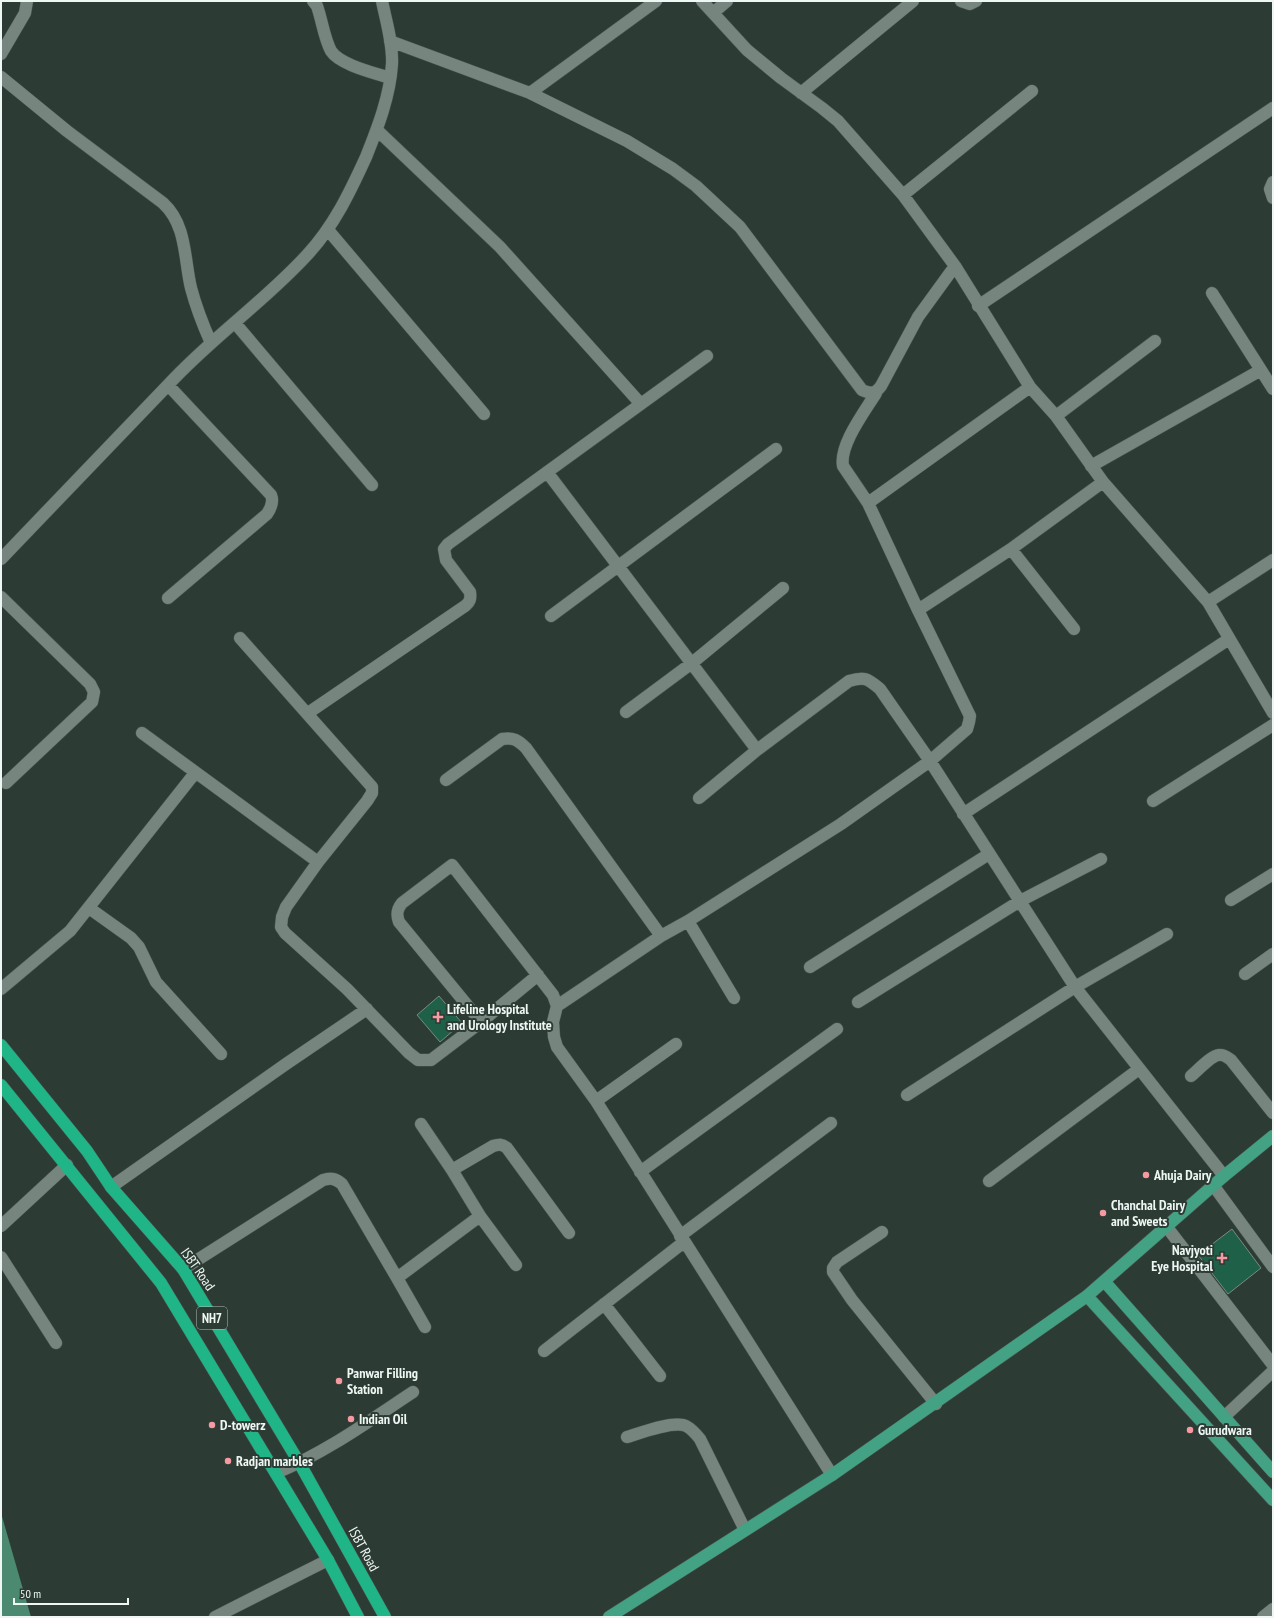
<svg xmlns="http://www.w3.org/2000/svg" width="1274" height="1618" font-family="'PT Sans Narrow',sans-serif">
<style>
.water{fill:#4b8970}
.building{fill:#1f6048;stroke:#7a8a83}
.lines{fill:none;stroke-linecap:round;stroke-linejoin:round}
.minor-casing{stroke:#4d5954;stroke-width:13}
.major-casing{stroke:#4d5954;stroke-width:13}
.highway-casing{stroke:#4d5954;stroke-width:13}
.minor{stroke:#76867e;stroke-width:12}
.major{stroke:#42a283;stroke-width:12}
.highway{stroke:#1fb587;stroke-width:12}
.poi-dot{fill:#f49aa0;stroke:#2d3b35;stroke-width:1.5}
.labels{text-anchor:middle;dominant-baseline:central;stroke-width:4;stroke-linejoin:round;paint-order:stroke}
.shield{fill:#2d3b35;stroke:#b4bfba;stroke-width:1}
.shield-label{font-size:13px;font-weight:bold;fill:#eef7f3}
.poi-label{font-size:14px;font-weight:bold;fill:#eef7f3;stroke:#2d3b35;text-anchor:start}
.street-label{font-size:14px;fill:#eef7f3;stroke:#2d3b35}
</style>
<rect width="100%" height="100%" fill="#2d3b35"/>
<path class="water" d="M1 1513 31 1617H1Z"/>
<path class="building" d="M439 996 462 1023 440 1042 417 1015Z
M1232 1229 1261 1268 1228 1294 1198 1255Z"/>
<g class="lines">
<defs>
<path id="minor" d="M313 1 317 6C322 20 324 38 331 51 340 65 375 73 390 78
M702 1 747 50 781 78 822 108 838 121 903 195 955 266 1030 387 1056 416 1103 482 1208 602 1273 713
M961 1 970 4 976 1
M713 13 727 1
M390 41 530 93 627 141 673 169 696 186 740 227 862 390C871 394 875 394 881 386L918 317 955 266
M1 54 25 13 27 1
M1 77 67 131 163 203C187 225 184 259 191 288 196 307 203 325 211 343
M530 93 656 1
M801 93 913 1
M377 130 500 247 640 403
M1273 182 1270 189 1273 198
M903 195 1032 91
M328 230 484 414
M1212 293 1273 389
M978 306 1273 108
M235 323 372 485
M1056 416 1155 341
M1091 466 1261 370
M547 472 757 750
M868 503 1030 387
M1011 549 1074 629
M1 559 168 385
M1 597 90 684 94 692 92 702 6 783
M168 598 267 514C271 508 274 502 271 495L168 385C211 338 264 302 307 255 334 226 350 192 366 157 378 127 390 96 392 64 393 43 386 21 382 1
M1208 602 1273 560
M918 610 1011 549 1103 482
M551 616 776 449
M240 638 372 787V793L367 801 318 862 286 907 282 917 281 927 285 933 347 989 409 1053 418 1060H431L481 1022 538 975
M626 712 692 663 783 588
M308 713 465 606C470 602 471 599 470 592L446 560 444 549 448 544 707 356
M142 733 318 862
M446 780 502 739C513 737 518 740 526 748L661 936
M699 798 757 750 849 681C865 676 868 679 880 689L930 761 1075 987 1224 1176
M1153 801 1273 725
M963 814 1229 639
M1231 900 1273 874
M89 908 131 938 139 947 156 982 221 1054
M688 921 734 998
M810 967 989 854
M1245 974 1273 954
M1 989 70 931 195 773
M858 1002 1020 901 1101 859
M557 1006 661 936 688 921 841 824 930 761 967 729 969 722 970 716 918 610 868 503 843 466C839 445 865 411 876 393
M481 1022 399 922C396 914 397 909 402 903L452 865 553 995 557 1006 553 1022 554 1037 557 1047 596 1101 832 1475
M1191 1076C1197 1071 1212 1055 1219 1055 1224 1054 1228 1058 1231 1060L1273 1113
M907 1095 1075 987 1167 934
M596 1101 676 1044
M421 1124 452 1170
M640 1172 837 1029
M989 1181 1139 1069
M1213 1185 1273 1267
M111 1187 286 1064 367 1009
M480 1216 516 1265
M1 1226 67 1165
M1166 1226 1273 1365
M882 1232 837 1262 833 1268V1272L852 1300 936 1404
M680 1236 831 1123
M1 1257 56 1343
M183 1269 323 1180C331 1178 335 1178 342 1184L397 1278
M604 1304 660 1376
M425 1327 397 1278 480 1216 452 1170 493 1146C499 1144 502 1144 507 1148L569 1233
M544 1351 684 1242
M1224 1417 1273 1371
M627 1437C640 1433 674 1420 686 1426 692 1429 696 1434 700 1439L745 1530
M276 1473C325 1453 369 1421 413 1392
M215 1617 328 1560
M1263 1617 1273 1609"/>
<path id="major" d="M1104 1281 1273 1472
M1087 1296 1273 1500
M609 1617 832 1475 1087 1296 1224 1176 1273 1136"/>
<path id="highway" d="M1 1045 87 1151 111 1187 183 1269 300 1464 385 1617
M1 1085 161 1283 328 1560 358 1617"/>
</defs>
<use href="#minor" class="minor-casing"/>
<use href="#major" class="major-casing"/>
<use href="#highway" class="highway-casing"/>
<use href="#minor" class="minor"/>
<use href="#major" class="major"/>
<use href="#highway" class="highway"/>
</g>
<g class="poi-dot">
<path d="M436 1011h4v4h4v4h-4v4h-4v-4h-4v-4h4z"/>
<circle cx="1146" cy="1175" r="4"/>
<circle cx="1103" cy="1213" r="4"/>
<path d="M1220 1252h4v4h4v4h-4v4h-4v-4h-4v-4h4z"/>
<circle cx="339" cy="1381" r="4"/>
<circle cx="351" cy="1419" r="4"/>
<circle cx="212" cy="1425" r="4"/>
<circle cx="1190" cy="1430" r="4"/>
<circle cx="228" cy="1461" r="4"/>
</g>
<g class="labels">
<rect class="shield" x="197" y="1307" width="30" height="22" rx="3"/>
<g class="shield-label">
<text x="212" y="1318">NH7</text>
</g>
<g class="poi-label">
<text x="447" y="1009">Lifeline Hospital<tspan x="447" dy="16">and Urology Institute</tspan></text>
<text x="1154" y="1175">Ahuja Dairy</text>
<text x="1111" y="1205">Chanchal Dairy<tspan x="1111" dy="16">and Sweets</tspan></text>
<text x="1213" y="1250" text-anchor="end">Navjyoti<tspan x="1213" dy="16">Eye Hospital</tspan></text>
<text x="347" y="1373">Panwar Filling<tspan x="347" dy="16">Station</tspan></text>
<text x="359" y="1419">Indian Oil</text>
<text x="220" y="1425">D-towerz</text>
<text x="1198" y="1430">Gurudwara</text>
<text x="236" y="1461">Radjan marbles</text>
</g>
<g class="street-label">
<text transform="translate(198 1269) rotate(55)">ISBT Road</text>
<text transform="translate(364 1549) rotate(61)">ISBT Road</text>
</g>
</g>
<rect width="1274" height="1618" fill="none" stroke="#eef7f3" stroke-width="4"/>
<path d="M14 1598v6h114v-6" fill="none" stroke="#eef7f3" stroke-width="2"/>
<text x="20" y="1598" font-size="12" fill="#eef7f3" stroke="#2d3b35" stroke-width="3" paint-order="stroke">50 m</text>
</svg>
